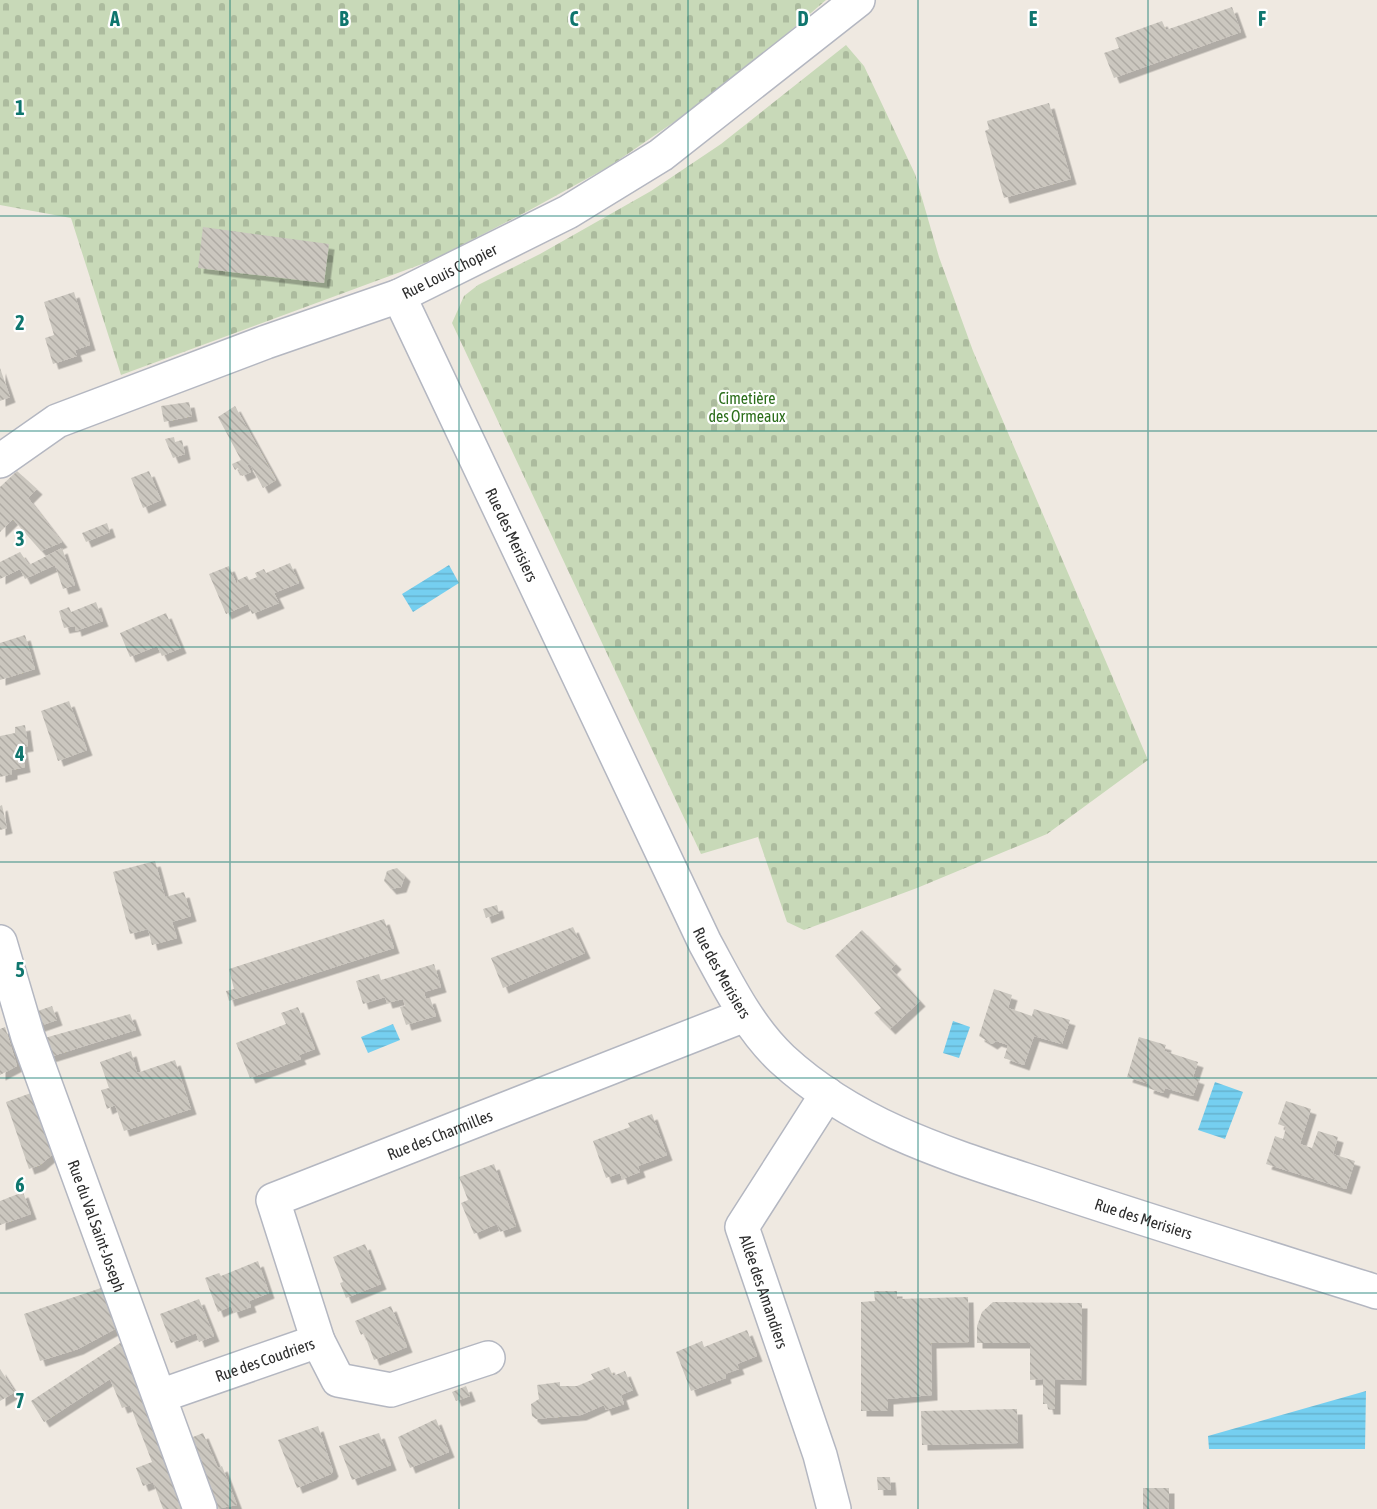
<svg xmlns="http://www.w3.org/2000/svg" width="1377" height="1509" font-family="'Asap Condensed',sans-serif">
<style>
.cemetery{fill:url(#cemetery-stones)}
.water{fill:url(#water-rules)}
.building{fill:url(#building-back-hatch);filter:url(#shadow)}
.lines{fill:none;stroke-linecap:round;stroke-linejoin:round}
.minor-casing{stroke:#b4b7c1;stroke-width:36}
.minor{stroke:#fff;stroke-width:33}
.grid{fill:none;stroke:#0f766e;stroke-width:1.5;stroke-opacity:0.55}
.labels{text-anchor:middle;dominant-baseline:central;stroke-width:4.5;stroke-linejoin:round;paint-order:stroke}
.street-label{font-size:16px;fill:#2e2e2e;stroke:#fff}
.park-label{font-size:16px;fill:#2c6e1b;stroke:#fff}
.grid-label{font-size:20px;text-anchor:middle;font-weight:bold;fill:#0f766e;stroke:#fff;stroke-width:4.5;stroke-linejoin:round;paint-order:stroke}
</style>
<defs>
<pattern id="cemetery-stones" width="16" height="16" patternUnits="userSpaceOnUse" patternTransform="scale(1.5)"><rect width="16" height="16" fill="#c8d9b8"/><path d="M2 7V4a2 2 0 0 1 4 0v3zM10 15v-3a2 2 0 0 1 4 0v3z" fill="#acbb9e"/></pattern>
<pattern id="water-rules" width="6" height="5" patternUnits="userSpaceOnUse" patternTransform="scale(1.5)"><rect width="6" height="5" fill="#75cff0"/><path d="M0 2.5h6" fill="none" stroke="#66b2ce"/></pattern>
<pattern id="building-back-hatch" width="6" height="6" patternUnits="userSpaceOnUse" patternTransform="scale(1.5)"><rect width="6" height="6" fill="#cbc7bf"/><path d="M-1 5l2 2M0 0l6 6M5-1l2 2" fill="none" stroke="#afaba4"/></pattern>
<filter id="shadow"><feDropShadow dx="5.5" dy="5.5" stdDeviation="0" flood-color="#0004"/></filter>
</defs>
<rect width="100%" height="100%" fill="#efe9e1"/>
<path class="cemetery" d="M0 0H826L725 87 610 166 528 211 433 260 121 375 71 218 0 205Z
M846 45 864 66 915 174 939 257 973 351 1148 760 1047 834 917 888 804 930 787 922 758 837 701 854 452 323 464 296 478 285 540 254 651 191 721 144Z"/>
<path class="water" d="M449 565 459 583 413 612 402 594Z
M953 1021 970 1027 959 1058 943 1053Z
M393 1024 400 1040 368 1053 361 1037Z
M1215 1082 1243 1092 1225 1139 1198 1130Z
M1366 1391 1365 1449H1209L1208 1436Z"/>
<path class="building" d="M1232 7 1241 32 1114 78 1104 53 1119 48 1115 38 1162 21 1166 30Z
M1049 103 1071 179 1004 198 985 131 989 129 987 121Z
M203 227 329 244 324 283 198 268Z
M74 292 90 345 75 350 77 356 53 364 45 338 54 335 44 302Z
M0 368 10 397 0 401Z
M189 402 192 416 164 422 161 406Z
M235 406 276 480 263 488 250 464 247 465 251 472 242 476 238 468 235 470 232 464 241 460 218 417Z
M174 437 175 442 182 440 185 454 173 458 165 439Z
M17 471 37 489 28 498 62 542 41 551 13 519 0 532V487Z
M149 471 161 500 143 508 131 478Z
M107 523 110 532 86 542 82 533Z
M62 548 75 585 63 589 55 565 25 579 20 569 0 579V562L20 552 29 565Z
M290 563 299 583 274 593 279 603 252 614 248 604 226 614 209 574 229 566 237 585 238 580 247 576 249 580 257 577 255 573 264 569 266 573Z
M96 602 103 621 76 631 75 626 64 628 59 611 69 607 71 612Z
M166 613 181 648 162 656 157 646 130 657 120 633Z
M25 635 35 669 0 680V643Z
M69 701 87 750 58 761 41 711Z
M25 725 28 746 22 747 25 767 12 770V774L0 777V736L15 733V727Z
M2 805 7 828 0 830V806Z
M155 861 165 897 184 892 191 916 172 922 177 938 152 945 148 929 130 934 113 872Z
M397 868 405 876 401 887 391 889 384 881 387 871Z
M497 905 499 913 486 918 483 909Z
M384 919 394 948 229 1001 226 991 234 989 229 969Z
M573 927 585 953 503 988 491 958Z
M862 930 896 964 891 969 920 1001 890 1029 874 1013 881 1008 835 956Z
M434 964 441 987 424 992 426 999 430 998 436 1016 406 1025 400 1007 405 1006 403 999 387 1003 385 997 363 1004 356 981 379 974 381 980Z
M994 989 1012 995 1008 1008 1032 1016 1034 1009 1070 1020 1062 1044 1034 1036 1024 1065 1004 1058 1008 1045 996 1041 992 1044 979 1036Z
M52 1006 57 1020 37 1027 32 1013Z
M298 1007 315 1049 299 1055 301 1059 250 1078 236 1043 286 1024 281 1013Z
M130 1014 136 1030 46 1058 41 1039Z
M5 1027 17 1066 0 1075V1029Z
M1139 1037 1166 1045 1164 1051 1198 1062 1193 1077 1199 1079 1193 1096 1165 1088 1163 1093 1148 1088 1149 1084 1127 1077Z
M131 1051 137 1073 175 1060 191 1109 124 1131 115 1105 107 1109 101 1090 109 1088 100 1062Z
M31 1093 53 1154 40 1165 29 1169 6 1102Z
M1286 1101 1311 1109 1300 1144 1312 1148 1318 1131 1338 1137 1333 1154 1355 1161 1346 1189 1266 1164 1275 1136 1283 1139 1286 1127 1278 1124Z
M652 1114 667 1155 638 1166 640 1172 622 1179 620 1173 606 1178 593 1141 630 1127 628 1123Z
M494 1164 516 1226 500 1232 497 1224 474 1234 461 1203 468 1200 459 1177Z
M23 1192 31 1214 0 1225V1201Z
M365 1244 381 1284 346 1298 340 1283 343 1282 333 1257Z
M258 1261 269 1293 249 1301 251 1307 234 1313 231 1306 218 1312 205 1278 219 1273 221 1276Z
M101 1288 115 1329 78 1349 40 1361 24 1314Z
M874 1291H897V1299L968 1297 969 1342 931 1343 932 1395 888 1399V1411H861V1302L875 1301Z
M199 1299 214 1336 199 1342 196 1333 171 1343 160 1314Z
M993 1302 1082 1303 1081 1380 1055 1379V1409H1048L1047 1404H1043V1379L1030 1380V1343H977V1326L982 1312Z
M391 1306 407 1347 374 1360 364 1333 361 1335 355 1321Z
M747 1330 757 1356 737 1364 739 1369 725 1374 726 1378 691 1391 676 1352 702 1341 704 1347Z
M120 1343 124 1344 190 1509H163L153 1482 143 1486 136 1468 152 1462 130 1405 122 1408 110 1379 44 1422 31 1401Z
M609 1367 613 1376 625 1371 633 1390 621 1395 624 1404 606 1410 604 1405 581 1415 536 1419 532 1416 531 1404 539 1399 537 1385 560 1382V1386H577L594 1379 591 1374Z
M0 1369 15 1392 0 1401Z
M466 1386 470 1396 456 1401 452 1392Z
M1017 1409 1018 1443 922 1445 921 1411Z
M436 1419 449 1452 410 1468 398 1437Z
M318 1426 333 1471 331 1474 297 1488 278 1440Z
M203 1433 218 1468 222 1466 237 1505 215 1509 188 1439Z
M379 1433 391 1465 352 1480 339 1446Z
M877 1477H890L891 1490H878Z
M1143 1488H1169V1509H1143Z"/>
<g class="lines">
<defs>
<g id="minor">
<path id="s1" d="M399 296 705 943C727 983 748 1027 782 1059 859 1130 957 1157 1053 1189 1161 1225 1269 1258 1377 1292"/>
<path id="s2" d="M0 461 57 421 266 342 399 296 568 212 661 155 858 0"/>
<path id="s3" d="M0 942 28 1037 200 1509"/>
<path id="s4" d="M827 1094 742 1227 820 1455 834 1509"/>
<path id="s5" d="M318 1341 273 1200 745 1015"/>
<path id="s6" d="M160 1396 318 1341 338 1380 391 1390 488 1358"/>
</g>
</defs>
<use href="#minor" class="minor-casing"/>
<use href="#minor" class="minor"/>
</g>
<path class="grid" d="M230 0V1509M459 0V1509M688 0V1509M918 0V1509M1148 0V1509M0 216H1377M0 431H1377M0 647H1377M0 862H1377M0 1078H1377M0 1293H1377"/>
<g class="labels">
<g class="street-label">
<text stroke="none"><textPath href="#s2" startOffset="490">Rue Louis Chopier</textPath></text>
<text stroke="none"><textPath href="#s1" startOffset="264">Rue des Merisiers</textPath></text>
<text stroke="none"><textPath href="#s1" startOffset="750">Rue des Merisiers</textPath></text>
<text stroke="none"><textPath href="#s5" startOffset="327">Rue des Charmilles</textPath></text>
<text stroke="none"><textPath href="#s1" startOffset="1254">Rue des Merisiers</textPath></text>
<text stroke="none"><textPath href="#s3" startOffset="300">Rue du Val Saint-Joseph</textPath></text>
<text stroke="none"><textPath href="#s4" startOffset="226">Allée des Amandiers</textPath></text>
<text stroke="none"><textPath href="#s6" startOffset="111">Rue des Coudriers</textPath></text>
</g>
<g class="park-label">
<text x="747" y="398">Cimetière<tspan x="747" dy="18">des Ormeaux</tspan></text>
</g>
</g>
<g class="grid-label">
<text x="115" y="26">A</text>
<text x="344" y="26">B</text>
<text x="574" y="26">C</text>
<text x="803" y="26">D</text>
<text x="1033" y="26">E</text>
<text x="1262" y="26">F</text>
<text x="20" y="115">1</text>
<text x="20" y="330">2</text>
<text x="20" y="546">3</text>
<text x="20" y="761">4</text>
<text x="20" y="977">5</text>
<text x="20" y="1192">6</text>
<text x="20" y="1408">7</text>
</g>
</svg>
